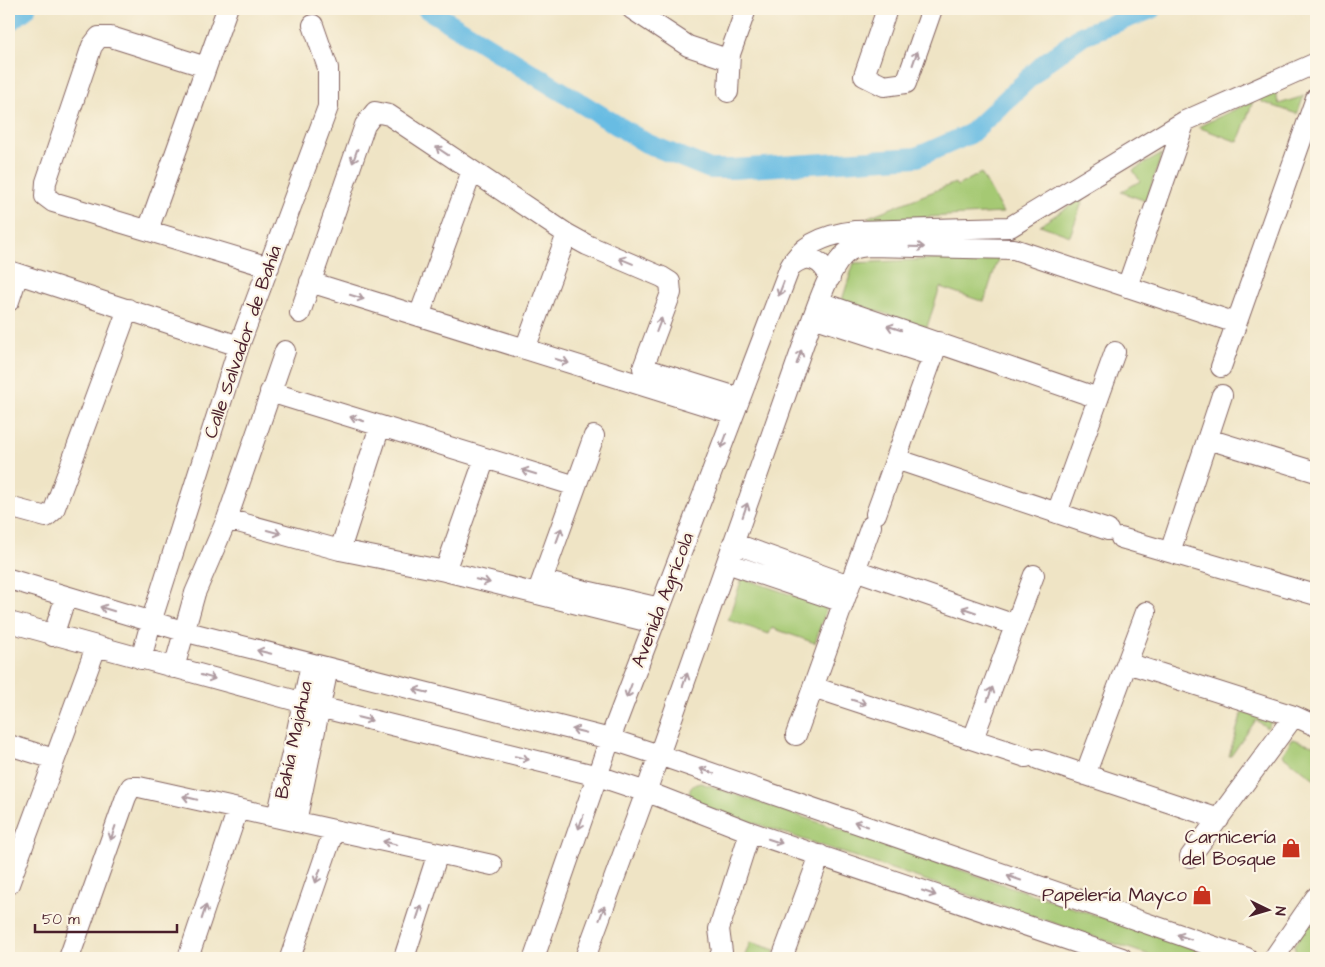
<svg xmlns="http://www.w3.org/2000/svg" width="1325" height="967" font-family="'Architects Daughter',sans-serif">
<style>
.green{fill:#a5c973;stroke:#78744f}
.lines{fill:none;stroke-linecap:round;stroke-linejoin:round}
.canal{stroke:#67bce3;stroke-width:20}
.minor-casing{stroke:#846461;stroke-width:22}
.minor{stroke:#fff;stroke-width:20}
.oneway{stroke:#ae9aa0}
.labels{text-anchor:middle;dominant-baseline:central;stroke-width:4.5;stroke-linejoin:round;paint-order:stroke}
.street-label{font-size:19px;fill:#4a1f2b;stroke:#fcf5e5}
.poi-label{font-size:19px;fill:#4a1f2b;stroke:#fcf5e5;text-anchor:end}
</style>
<rect width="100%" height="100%" fill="#fcf5e5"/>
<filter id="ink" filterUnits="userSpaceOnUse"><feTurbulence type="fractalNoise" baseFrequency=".02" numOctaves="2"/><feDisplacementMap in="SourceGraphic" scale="10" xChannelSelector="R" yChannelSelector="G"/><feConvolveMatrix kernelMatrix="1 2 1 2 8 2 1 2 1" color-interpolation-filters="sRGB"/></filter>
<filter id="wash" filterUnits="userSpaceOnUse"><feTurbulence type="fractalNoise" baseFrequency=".0096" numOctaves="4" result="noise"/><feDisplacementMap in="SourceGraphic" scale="20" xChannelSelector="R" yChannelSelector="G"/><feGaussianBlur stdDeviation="1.12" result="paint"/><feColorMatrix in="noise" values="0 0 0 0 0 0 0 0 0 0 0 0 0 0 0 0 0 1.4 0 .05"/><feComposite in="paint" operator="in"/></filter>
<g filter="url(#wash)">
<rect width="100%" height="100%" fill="#efe4c5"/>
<path class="green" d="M1274 91 1279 104 1304 96 1297 114 1262 102 1259 97Z
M1253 101 1238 142 1198 127Z
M1162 154 1146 201 1121 192 1140 181 1133 170Z
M981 173 1003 213 870 220 868 217 955 183 957 186Z
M1084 197 1070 236 1040 225Z
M999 256 984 302 940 287 927 327 842 300 854 263Z
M742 578 827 607 815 643 772 628 769 634 728 620Z
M1242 712 1272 721 1267 728 1256 720 1231 756H1229Z
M1292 739 1316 746V780L1282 755Z
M701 783 1223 958H1158L694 803 690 799C688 790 691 784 701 783Z
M1316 909V956C1305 961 1298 957 1294 946Z
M750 942 775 950 772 958H744Z"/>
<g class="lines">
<path class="canal" d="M427 9 646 143 710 169H732L917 157 970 134 1046 62 1083 35 1152 9
M9 22 26 9"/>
</g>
</g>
<g filter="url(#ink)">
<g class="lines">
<defs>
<path id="minor" d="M632 9 688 46 721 57 730 54 746 9
M887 9 864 76 884 86 906 83 932 9
M206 67 111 37H99L92 46 46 182 45 196 53 202 269 267
M728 92 730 54
M148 230 227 9
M790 267C807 252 822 259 830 278
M9 271 239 346
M310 282 734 414
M1127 287 1185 121
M9 301 18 274
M819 302 1098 398
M300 313 365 125 375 112 389 115 567 234 587 245 662 277 670 282 671 293 643 368 740 398
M419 316 472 171
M813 317 933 356
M525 349 567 234
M1221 367 1316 98
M270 392 576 486
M1208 439 1316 472
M896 459 1108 530
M9 507 46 517 54 510 128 309
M1057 513 1115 352
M876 514 938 342
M227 519 340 550 445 571 654 623
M1121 538 1316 595
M733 543 849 585
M340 550 380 426
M1170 552 1222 395
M727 563 843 602
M855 570 1015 625
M445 571 485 458
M9 579 183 631 610 739 659 755 1247 958
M542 581 660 608
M537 594 594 436
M9 622 319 707 598 776 658 796 750 832 1122 958
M53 636 66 596
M141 659 151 622 239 346 328 107V68L313 25
M1127 663 1294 716 1316 726
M174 668 195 593 227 519 285 351
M813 687 1026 757
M796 735 871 526
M973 739 1034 575
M9 745 54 759
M1038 759 1219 819
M1085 775 1146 612
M277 817 294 745 311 664
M296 822 328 668
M1190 857 1294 716
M9 884 96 647
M69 958 126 797 131 787H139L492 865
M188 958 238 809
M290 958 334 830
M404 958 438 853
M534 958 610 739 790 267C802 243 830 234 855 231L1010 227 1185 121 1316 63
M585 958 646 792 813 317C820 298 832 262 849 251 855 247 861 247 868 246L1014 249 1236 323
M719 958 722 952 719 929 750 832
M782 958 820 855
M1274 958 1316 897"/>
</defs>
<use href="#minor" class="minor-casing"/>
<use href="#minor" class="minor"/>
</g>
<defs><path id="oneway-shaft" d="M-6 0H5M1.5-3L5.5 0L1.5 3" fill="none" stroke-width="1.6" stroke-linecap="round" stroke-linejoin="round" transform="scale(1.25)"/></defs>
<g class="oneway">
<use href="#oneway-shaft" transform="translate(915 58) rotate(-71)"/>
<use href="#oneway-shaft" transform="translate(442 151) rotate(-146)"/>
<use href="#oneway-shaft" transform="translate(355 156) rotate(109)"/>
<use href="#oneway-shaft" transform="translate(917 247) rotate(1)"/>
<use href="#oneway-shaft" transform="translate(626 261) rotate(-157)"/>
<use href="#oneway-shaft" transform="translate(781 289) rotate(111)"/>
<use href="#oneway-shaft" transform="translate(357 297) rotate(17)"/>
<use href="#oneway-shaft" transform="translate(659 325) rotate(-69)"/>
<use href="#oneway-shaft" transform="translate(894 328) rotate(-162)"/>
<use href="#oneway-shaft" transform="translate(799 357) rotate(-71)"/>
<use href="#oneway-shaft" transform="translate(562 361) rotate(17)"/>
<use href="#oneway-shaft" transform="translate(357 419) rotate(-163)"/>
<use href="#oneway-shaft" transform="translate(724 441) rotate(111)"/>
<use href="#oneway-shaft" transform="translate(529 472) rotate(-163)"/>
<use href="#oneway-shaft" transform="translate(745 510) rotate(-71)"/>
<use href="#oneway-shaft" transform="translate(274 532) rotate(15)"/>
<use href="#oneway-shaft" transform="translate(559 535) rotate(-70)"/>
<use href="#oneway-shaft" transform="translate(483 581) rotate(14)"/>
<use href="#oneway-shaft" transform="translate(107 609) rotate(-163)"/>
<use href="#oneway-shaft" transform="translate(969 610) rotate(-161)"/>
<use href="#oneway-shaft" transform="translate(264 652) rotate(-166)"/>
<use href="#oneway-shaft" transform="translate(208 677) rotate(15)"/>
<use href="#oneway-shaft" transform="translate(685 680) rotate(-71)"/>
<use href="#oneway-shaft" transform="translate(421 691) rotate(-166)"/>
<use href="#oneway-shaft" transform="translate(629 691) rotate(111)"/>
<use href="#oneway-shaft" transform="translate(990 694) rotate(-70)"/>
<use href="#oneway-shaft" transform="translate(859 702) rotate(18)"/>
<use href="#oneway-shaft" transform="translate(365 719) rotate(14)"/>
<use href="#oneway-shaft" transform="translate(579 731) rotate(-166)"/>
<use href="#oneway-shaft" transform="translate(522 758) rotate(14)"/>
<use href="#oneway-shaft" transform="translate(707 771) rotate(-161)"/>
<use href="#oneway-shaft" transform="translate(190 798) rotate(-167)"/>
<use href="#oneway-shaft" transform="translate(581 822) rotate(109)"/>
<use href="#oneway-shaft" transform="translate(861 824) rotate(-161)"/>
<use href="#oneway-shaft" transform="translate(113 833) rotate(109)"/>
<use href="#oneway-shaft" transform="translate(775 841) rotate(18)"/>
<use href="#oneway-shaft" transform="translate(390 843) rotate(-167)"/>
<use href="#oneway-shaft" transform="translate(318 876) rotate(109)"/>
<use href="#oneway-shaft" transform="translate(1014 878) rotate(-161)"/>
<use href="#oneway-shaft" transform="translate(929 893) rotate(19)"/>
<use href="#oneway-shaft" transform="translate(204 912) rotate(-72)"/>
<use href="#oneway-shaft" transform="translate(419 912) rotate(-72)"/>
<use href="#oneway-shaft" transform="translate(602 913) rotate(-70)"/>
<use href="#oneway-shaft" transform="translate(1184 937) rotate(-161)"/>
</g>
</g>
<defs>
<symbol id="shop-bare" viewBox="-9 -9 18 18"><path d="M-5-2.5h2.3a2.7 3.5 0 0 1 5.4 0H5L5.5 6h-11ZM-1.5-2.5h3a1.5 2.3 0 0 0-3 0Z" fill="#c8321e" stroke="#fcf5e5" stroke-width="2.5" paint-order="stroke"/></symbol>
</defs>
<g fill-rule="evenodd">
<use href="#shop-bare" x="1277" y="834" width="28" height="28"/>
<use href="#shop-bare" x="1188" y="881" width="28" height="28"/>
</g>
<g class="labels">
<g class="street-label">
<text transform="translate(243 342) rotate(-71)">Calle Salvador de Bahía</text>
<text transform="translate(663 600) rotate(-69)">Avenida Agrícola</text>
<text transform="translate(294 740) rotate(-78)">Bahía Majahua</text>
</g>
<g class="poi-label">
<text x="1276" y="837">Carnicería<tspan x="1276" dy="22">del Bosque</tspan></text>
<text x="1187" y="895">Papelería Mayco</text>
</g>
</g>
<rect width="1325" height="967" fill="none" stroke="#fcf5e5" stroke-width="30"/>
<g transform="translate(1268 910) rotate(95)" stroke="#fcf5e5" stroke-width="4" paint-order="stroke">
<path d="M0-4L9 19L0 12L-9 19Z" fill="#4a1f2b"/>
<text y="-8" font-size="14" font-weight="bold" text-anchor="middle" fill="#4a1f2b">N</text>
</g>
<path d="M35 924v8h142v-8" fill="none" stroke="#4a1f2b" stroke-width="2.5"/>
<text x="42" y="924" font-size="15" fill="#4a1f2b" stroke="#fcf5e5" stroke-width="4" paint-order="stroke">50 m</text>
</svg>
